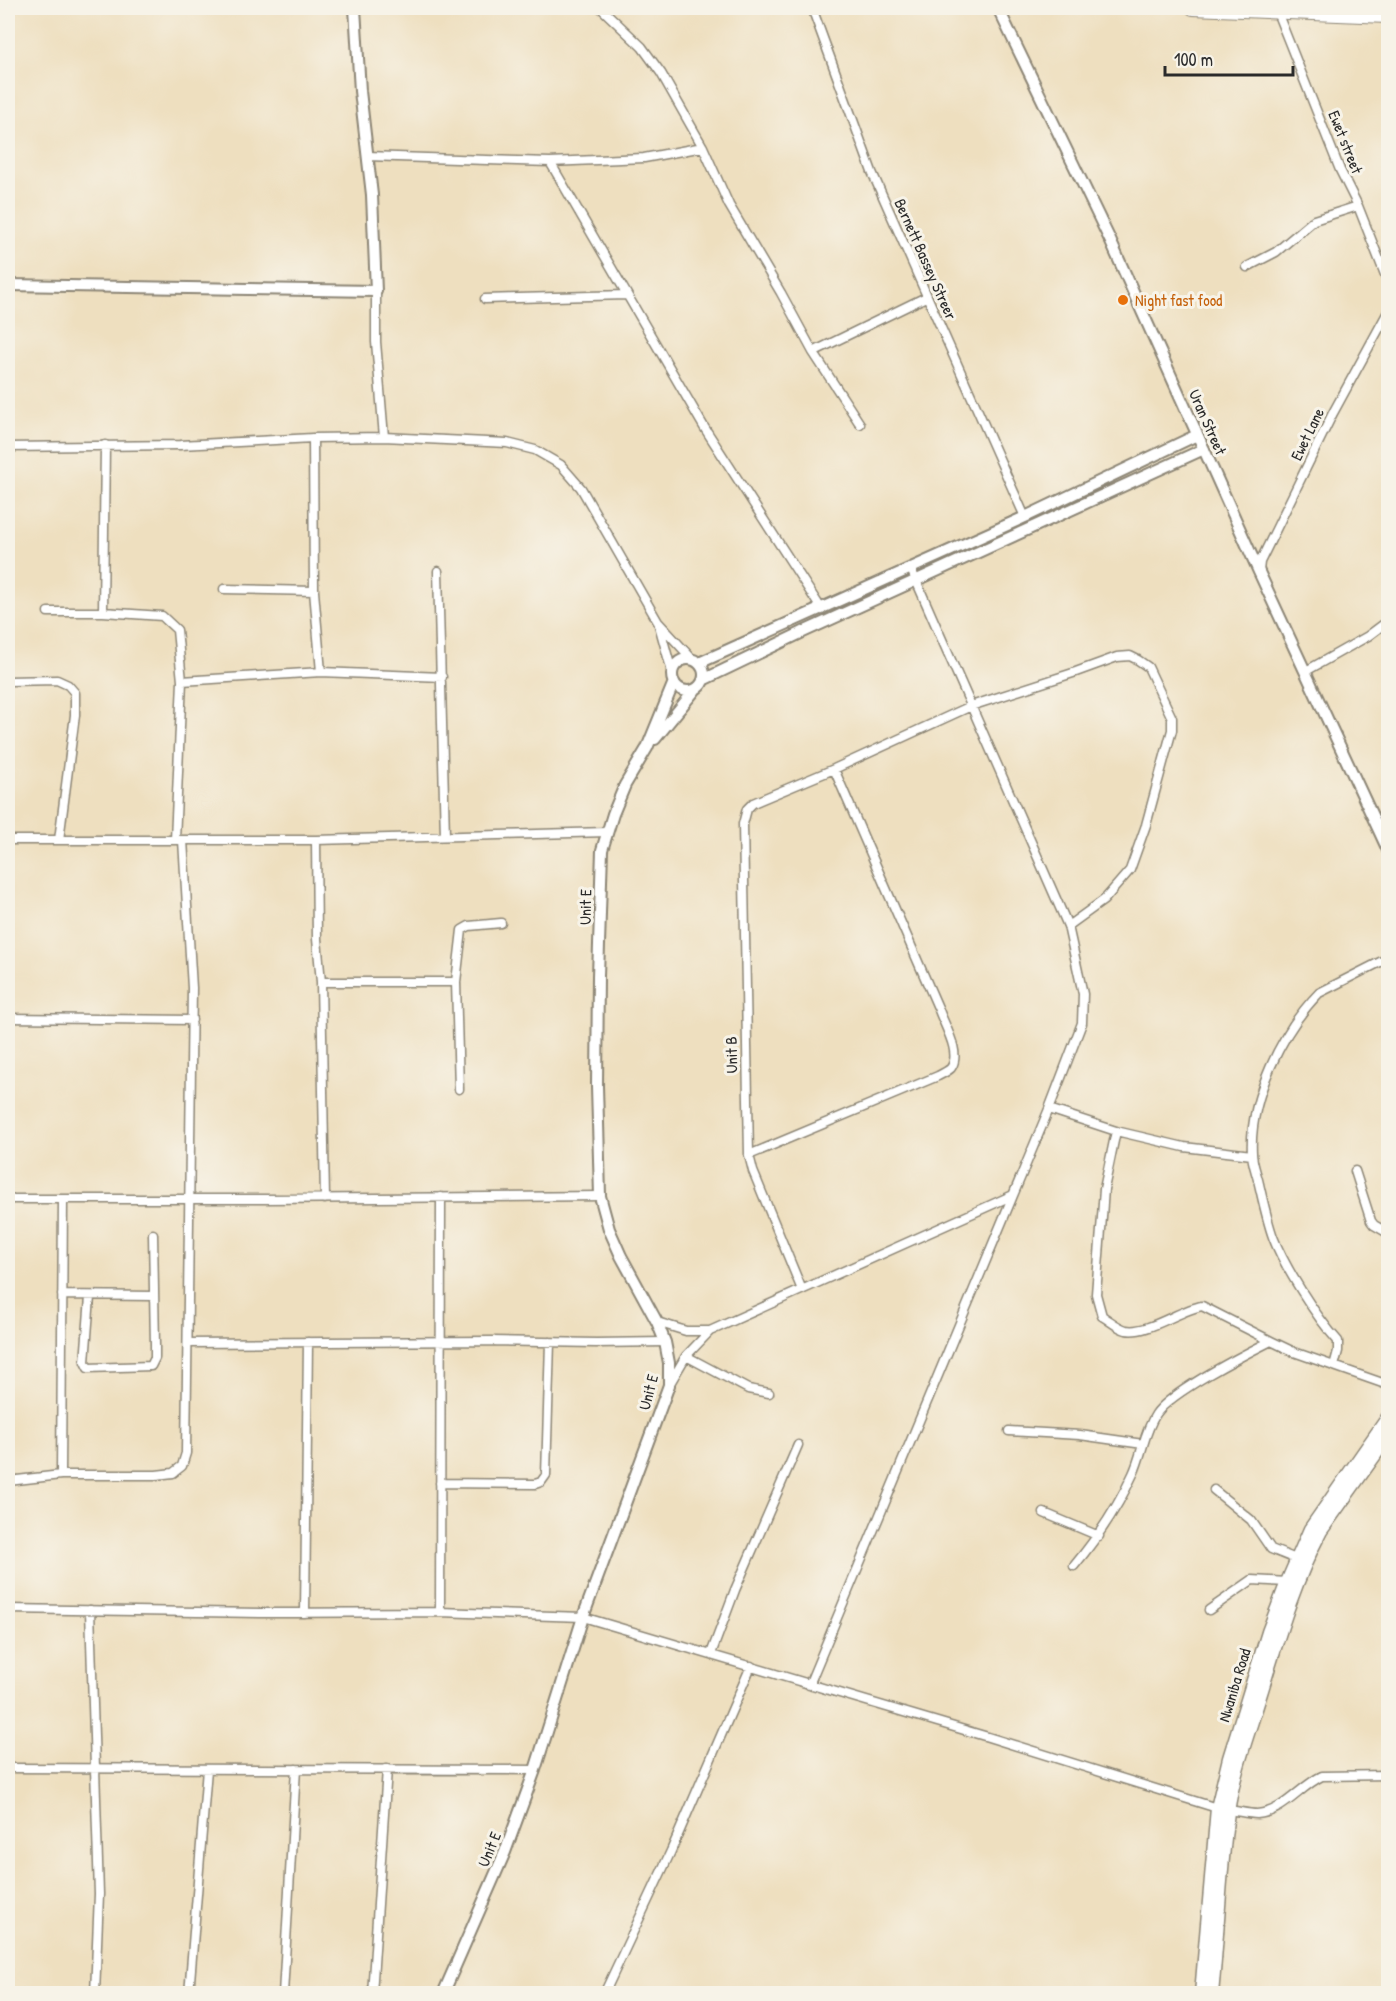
<svg xmlns="http://www.w3.org/2000/svg" width="1396" height="2001" font-family="'Patrick Hand',sans-serif">
<style>
.lines{fill:none;stroke-linecap:round;stroke-linejoin:round}
.minor-casing{stroke:#8c8575;stroke-width:11}
.tertiary-casing{stroke:#8c8575;stroke-width:14}
.secondary-casing{stroke:#8c8575;stroke-width:15}
.trunk-casing{stroke:#8c8575;stroke-width:16}
.minor{stroke:#fff;stroke-width:8}
.tertiary{stroke:#fff;stroke-width:10}
.secondary{stroke:#fff;stroke-width:12}
.trunk{stroke:#fff;stroke-width:14}
.food-dot{fill:#e8710a;stroke:#f7f3e8;stroke-width:2}
.labels{text-anchor:middle;dominant-baseline:central;stroke-width:6;stroke-linejoin:round;paint-order:stroke}
.street-label{font-size:16px;fill:#2b2b2b;stroke:#f7f3e8}
.food-label{font-size:16px;fill:#c56008;stroke:#f7f3e8;text-anchor:start}
</style>
<rect width="100%" height="100%" fill="#f7f3e8"/>
<filter id="ink" filterUnits="userSpaceOnUse"><feTurbulence type="fractalNoise" baseFrequency=".0167" numOctaves="2"/><feDisplacementMap in="SourceGraphic" scale="12" xChannelSelector="R" yChannelSelector="G"/><feConvolveMatrix kernelMatrix="1 2 1 2 8 2 1 2 1" color-interpolation-filters="sRGB"/></filter>
<filter id="wash" filterUnits="userSpaceOnUse"><feTurbulence type="fractalNoise" baseFrequency=".008" numOctaves="4" result="noise"/><feDisplacementMap in="SourceGraphic" scale="24" xChannelSelector="R" yChannelSelector="G"/><feGaussianBlur stdDeviation="1.35" result="paint"/><feColorMatrix in="noise" values="0 0 0 0 0 0 0 0 0 0 0 0 0 0 0 0 0 1.4 0 .05"/><feComposite in="paint" operator="in"/></filter>
<g filter="url(#wash)">
<rect width="100%" height="100%" fill="#eedfbf"/>
</g>
<g filter="url(#ink)">
<g class="lines">
<defs>
<path id="minor" d="M601 8 642 47 661 73 703 147 729 205 781 293 813 352 860 424
M812 8 872 172 1025 517
M1277 12 1340 170 1358 206 1388 282
M367 156 550 162 704 427 822 610
M550 162 644 158 703 147
M1247 267 1276 252 1314 220 1358 206
M376 291V342L384 437
M485 299 626 295
M813 352 926 297
M313 438 314 591 321 672
M8 447 180 445 313 438 384 437 507 443 535 450 561 465 581 488 658 622 693 660
M438 571 445 836
M1259 571 1260 562 1333 413 1388 312
M224 589 314 591
M48 612H103L162 616 177 630 182 681 175 840
M103 612 105 445
M659 625 672 672
M1306 671 1368 636 1388 621
M8 681 57 680 68 685 75 693V715L59 840
M182 681 321 672 442 677
M8 840H316L607 832
M316 840 317 939 321 982 325 1199
M321 982H456
M8 1018 192 1020
M459 1089 456 982 462 930 469 926 501 923
M1049 1109 1116 1131 1184 1147 1252 1155
M1116 1131 1104 1189 1102 1217 1096 1294 1102 1316C1109 1320 1118 1328 1126 1330 1148 1334 1179 1310 1202 1306L1271 1341
M749 1155 938 1076C942 1074 948 1071 951 1068 962 1053 944 1025 939 1010L834 769
M1355 1171 1371 1221 1374 1225 1388 1233
M8 1199H265L600 1196
M802 1290 753 1171 749 1155 743 824 747 809 753 803 834 769 971 706 1073 673 1117 657 1130 656 1138 660 1148 667 1172 718V730L1146 825 1130 870 1104 900 1068 926
M62 1295 153 1296
M90 1297 85 1362 88 1368 151 1366 155 1358V1346L153 1234
M657 1322 686 1331H710
M188 1343 492 1341 596 1343 665 1342
M686 1356 748 1389 769 1393
M1334 1366 1338 1351V1341C1316 1317 1284 1266 1273 1237 1267 1220 1263 1201 1259 1184 1257 1174 1252 1163 1252 1153 1249 1099 1282 1031 1319 993L1388 958
M669 1385 686 1356 710 1331 1011 1196
M1009 1431 1080 1435 1143 1444
M61 1475 63 1200
M8 1481 61 1475H156L173 1473 182 1466 186 1453 192 988 183 840
M440 1483 535 1484 541 1482 546 1475 550 1342
M1214 1490 1251 1520 1271 1549 1296 1559
M1044 1513 1099 1536
M1074 1566C1098 1537 1117 1509 1133 1474 1142 1455 1144 1432 1156 1414 1171 1392 1245 1354 1271 1341L1294 1352 1388 1385
M8 1609 260 1613 440 1612 583 1617 988 1737 1217 1808
M90 1610 99 1894 95 1994
M1209 1610 1252 1580 1287 1582
M440 1612 441 1197
M305 1613 308 1342
M711 1654 735 1590 798 1445
M809 1685 1049 1109 1082 1023 1083 994 1068 926 911 569
M8 1768 535 1770
M1228 1810C1238 1811 1248 1814 1257 1814 1284 1812 1299 1787 1322 1776L1388 1775
M189 1994 207 1769
M283 1994 296 1769
M372 1994 387 1769
M604 1994 671 1851 751 1666"/>
<path id="tertiary" d="M998 8 1110 240 1259 572 1388 850
M8 285 376 291 372 195 360 91 355 8
M672 675a16 16 0 1 1 32 0a16 16 0 1 1-32 0Z
M699 663 1025 517 1197 435
M703 680 803 632 1204 449
M655 739 695 690
M443 1994 505 1852 535 1770 583 1617 669 1385V1363L665 1342 657 1322 621 1256 609 1229 600 1196 597 1086 598 976 602 850 613 814 625 785 647 748 674 682"/>
<path id="secondary" d="M1201 1994 1217 1808 1229 1758 1268 1632 1287 1582 1310 1529 1388 1417
M1212 1994C1218 1933 1220 1872 1228 1812 1234 1771 1249 1732 1261 1693 1278 1638 1294 1582 1321 1531L1388 1437"/>
<path id="trunk" d="M1193 8 1388 16"/>
</defs>
<use href="#minor" class="minor-casing"/>
<use href="#tertiary" class="tertiary-casing"/>
<use href="#secondary" class="secondary-casing"/>
<use href="#trunk" class="trunk-casing"/>
<use href="#minor" class="minor"/>
<use href="#tertiary" class="tertiary"/>
<use href="#secondary" class="secondary"/>
<use href="#trunk" class="trunk"/>
</g>
</g>
<circle class="food-dot" cx="1123" cy="300" r="6"/>
<g class="labels">
<g class="street-label">
<text transform="translate(1346 142) rotate(68)">Ewet street</text>
<text transform="translate(926 259) rotate(66)">Bernett Bassey Streer</text>
<text transform="translate(1208 422) rotate(66)">Uran Street</text>
<text transform="translate(1307 434) rotate(-64)">Ewet Lane</text>
<text transform="translate(585 907) rotate(-89)">Unit E</text>
<text transform="translate(731 1055) rotate(-91)">Unit B</text>
<text transform="translate(648 1392) rotate(-75)">Unit E</text>
<text transform="translate(1234 1685) rotate(-73)">Nwaniba Road</text>
<text transform="translate(489 1849) rotate(-68)">Unit E</text>
</g>
<g class="food-label">
<text x="1135" y="300">Night fast food</text>
</g>
</g>
<rect width="1396" height="2001" fill="none" stroke="#f7f3e8" stroke-width="30"/>
<path d="M1165 66v9h128v-9" fill="none" stroke="#2b2b2b" stroke-width="3"/>
<text x="1174" y="66" font-size="18" fill="#2b2b2b" stroke="#f7f3e8" stroke-width="4.5" paint-order="stroke">100 m</text>
</svg>
